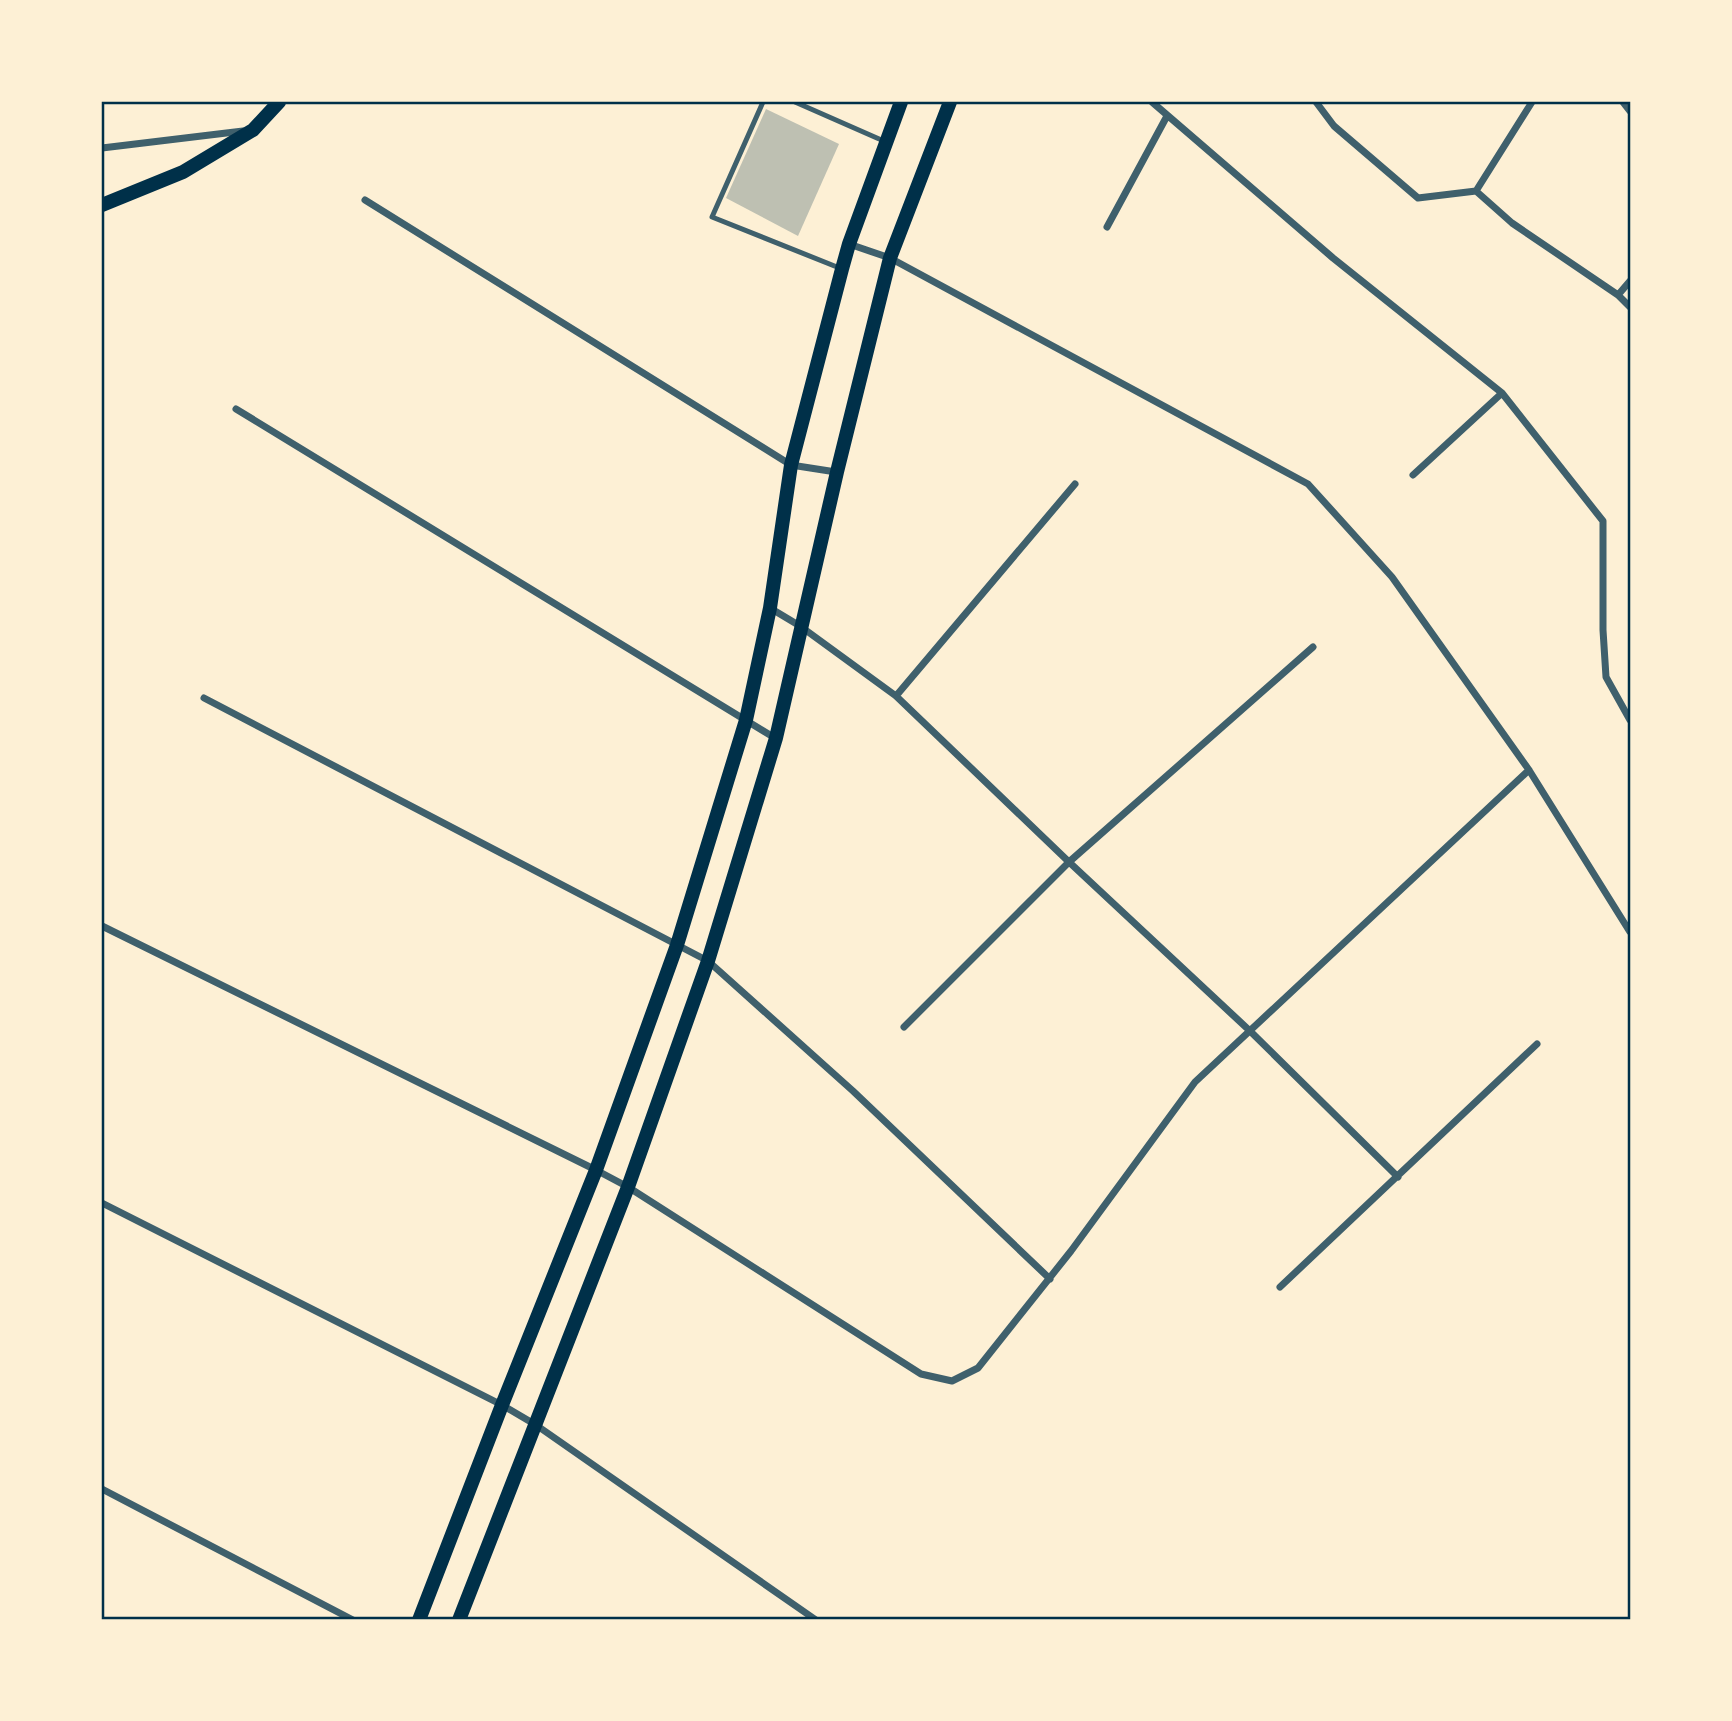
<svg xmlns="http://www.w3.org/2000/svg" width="1732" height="1721" font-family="'Titillium Web',sans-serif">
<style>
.building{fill:#bec0b2}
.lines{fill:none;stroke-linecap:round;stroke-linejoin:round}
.service{stroke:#3f606c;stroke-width:5}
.minor{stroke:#3f606c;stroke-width:7}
.secondary{stroke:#003049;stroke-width:14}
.neatline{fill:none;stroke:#003049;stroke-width:2.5}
</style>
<rect width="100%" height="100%" fill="#fdf0d5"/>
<path class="building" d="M766 109 839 144 798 236 726 198Z"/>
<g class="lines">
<path class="service" d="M763 102 712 217 842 269
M795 102 886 142"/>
<path class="minor" d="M1152 102 1333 258 1502 393 1603 521V630L1606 677 1630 720
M1316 102 1334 126 1418 198 1476 191
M1623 102 1630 111
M102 148 243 131
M1476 191 1512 223 1618 295 1630 307
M1476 191 1532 102
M365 200 791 465 836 472
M1107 227 1167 116
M849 244 890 258 1308 484 1392 577 1529 770 1630 932
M1618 295 1630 281
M236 409 775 738
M1413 475 1502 393
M770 608 800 626 896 696 1069 862 1250 1031 1398 1177
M896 696 1075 484
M204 698 708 961 853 1091 1050 1279
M102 926 596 1170 628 1187 921 1374 952 1381 978 1368 1071 1251 1195 1082 1529 770
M904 1027 1069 862 1313 647
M102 1203 502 1405 536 1425 816 1620
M1280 1287 1537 1044
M102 1489 353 1620"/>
<path class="secondary" d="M102 205 183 172 253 130 279 102
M419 1620 502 1405 596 1170 677 945 746 720 770 608 791 465 842 269 849 244 901 102
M459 1620 628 1187 708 961 776 738 837 472 890 258 950 102"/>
</g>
<rect width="1732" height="1721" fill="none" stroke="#fdf0d5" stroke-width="206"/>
<rect x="103" y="103" width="1526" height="1515" class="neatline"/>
</svg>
